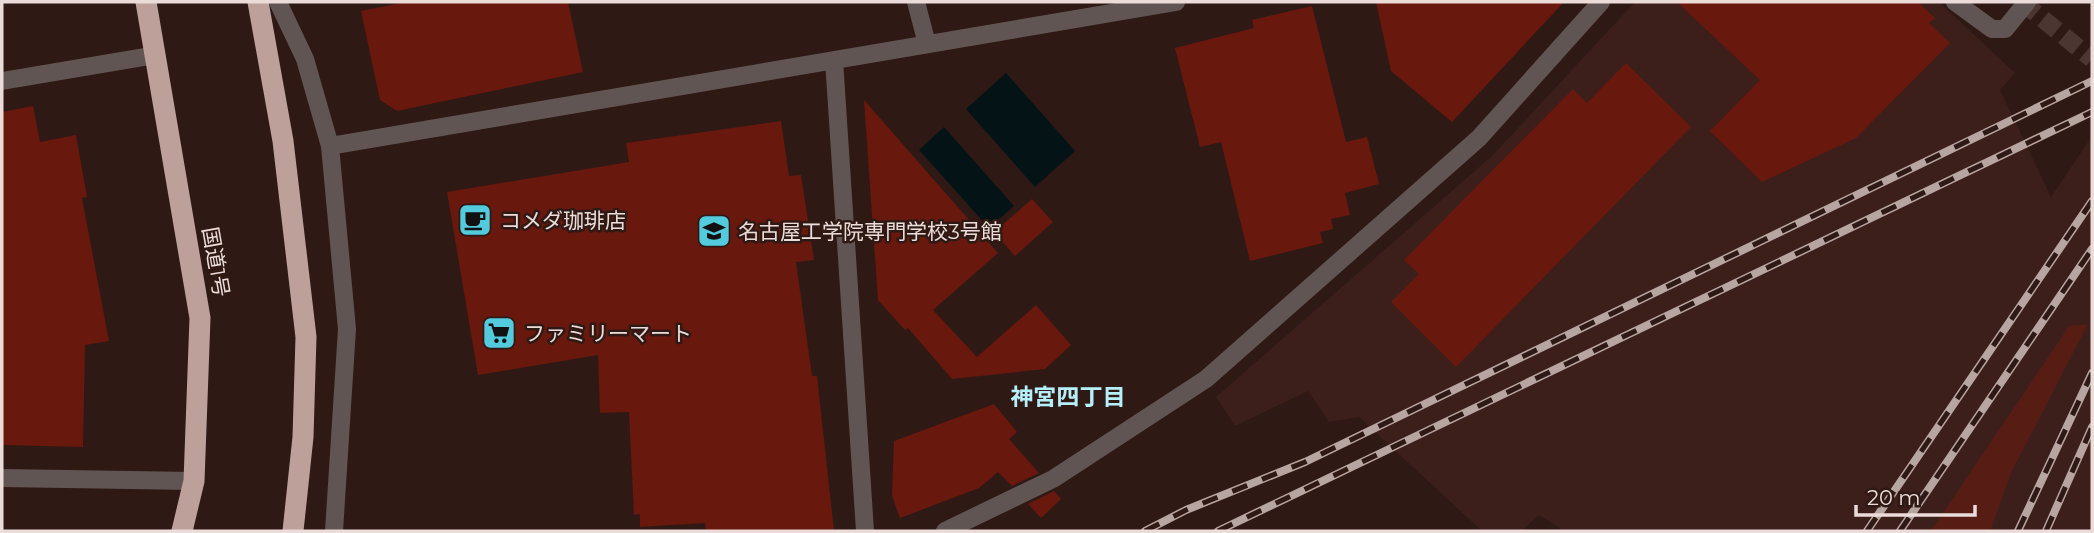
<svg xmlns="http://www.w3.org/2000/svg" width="2094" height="533" font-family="Montserrat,'Noto Sans JP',sans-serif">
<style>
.built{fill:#3c1f1a}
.green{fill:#571d14}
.water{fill:#041316}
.building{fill:#69180d}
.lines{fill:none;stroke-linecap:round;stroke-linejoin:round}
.minor-tunnel{stroke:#4b3632;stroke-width:18;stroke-dasharray:18 9;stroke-linecap:butt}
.minor{stroke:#615553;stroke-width:18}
.highway{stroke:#bda09a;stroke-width:21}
.rail-casing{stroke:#b7a5a2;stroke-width:8}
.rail{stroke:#2f1915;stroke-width:5;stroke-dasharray:16;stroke-linecap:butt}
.labels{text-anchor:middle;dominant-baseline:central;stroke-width:5;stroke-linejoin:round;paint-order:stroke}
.poi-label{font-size:21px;fill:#ecdcd9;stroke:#2f1915;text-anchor:start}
.street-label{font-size:21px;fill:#ecdcd9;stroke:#2f1915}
.neighbourhood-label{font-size:23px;font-weight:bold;fill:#b5eff9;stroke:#2f1915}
</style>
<rect width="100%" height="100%" fill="#2f1915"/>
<path class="built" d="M1635 2H1939L2015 73 2000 90 2051 197 2092 136V531H1564L1539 515 1522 531H1482L1359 417 1329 422 1308 391 1235 426 1216 397 1492 156Z"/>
<path class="green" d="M2088 324 2012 471 1990 531H1931L2069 326Z"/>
<path class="water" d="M1006 73 1075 151 1035 187 966 109Z
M944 127 1014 206 989 228 919 150Z"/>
<path class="building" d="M406 2H568L583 72 397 111 380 100 361 11Z
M1376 2H1564L1452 122 1391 71Z
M1677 2H1918L1935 18 1929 23 1950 43 1856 138 1762 182 1710 131 1760 80Z
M1312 6 1346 142 1367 137 1379 184 1345 193 1350 215 1331 219 1333 229 1320 232 1323 243 1250 261 1221 142 1200 147 1175 48 1254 28 1252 20Z
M1626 63 1691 127 1456 367 1391 302 1419 274 1404 260 1573 89 1587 103Z
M864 100 998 253 933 310 977 357 1036 305 1071 345 1045 369 952 379 908 328 905 330 878 300Z
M33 106 40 142 76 135 87 197 82 198 109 341 85 345 83 447 2 445V112Z
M781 121 789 176 801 175 814 260 796 262 812 376H817L834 531H706L705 523 640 527V514L634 515 629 412 600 413 598 355 478 375 447 192 629 162 626 143Z
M1032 199 1053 222 1015 256 994 232Z
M994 404 1017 432 1009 439 1039 473 1012 486 998 472 979 488 900 518 892 496 894 441Z
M1054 491 1061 499 1041 518 1028 504Z"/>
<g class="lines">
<path class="minor-tunnel" d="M2022 2 2092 59"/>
<path class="minor" d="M278 2 305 59 330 146 347 329 334 531
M916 2 927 44
M1955 2 1992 29H2005L2027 2
M834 60 865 531
M2 81 156 55
M330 146 1176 2
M2 478 194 481
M945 531 1053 479 1206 379 1479 138 1601 2"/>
<path class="highway" d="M146 2 200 318 194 481 182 531
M258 2 283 141 306 337 303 437 293 531"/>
<defs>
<path id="rail" d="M1145 531 1186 510 1305 462 2092 81
M1218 531 2092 112
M1867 531 2092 201
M1900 531 2092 249
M2018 531 2092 373
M2046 531 2092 427"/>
</defs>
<use href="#rail" class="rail-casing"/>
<use href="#rail" class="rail"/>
</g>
<defs>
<symbol id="cafe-square" viewBox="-11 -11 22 22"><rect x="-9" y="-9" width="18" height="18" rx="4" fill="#54cadd" stroke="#2f1915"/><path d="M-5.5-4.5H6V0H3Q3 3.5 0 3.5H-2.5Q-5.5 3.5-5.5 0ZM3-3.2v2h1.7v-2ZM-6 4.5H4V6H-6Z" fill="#111"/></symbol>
<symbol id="school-square" viewBox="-11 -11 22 22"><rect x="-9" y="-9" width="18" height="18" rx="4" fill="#54cadd" stroke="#2f1915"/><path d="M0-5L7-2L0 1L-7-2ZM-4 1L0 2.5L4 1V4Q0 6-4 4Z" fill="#111"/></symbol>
<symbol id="supermarket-square" viewBox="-11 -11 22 22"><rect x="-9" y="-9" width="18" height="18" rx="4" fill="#54cadd" stroke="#2f1915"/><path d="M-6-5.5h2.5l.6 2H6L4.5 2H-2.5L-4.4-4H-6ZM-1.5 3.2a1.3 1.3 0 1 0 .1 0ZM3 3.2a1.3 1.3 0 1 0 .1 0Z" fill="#111"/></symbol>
</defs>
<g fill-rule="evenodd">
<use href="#cafe-square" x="456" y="201" width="38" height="38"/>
<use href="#school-square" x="695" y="212" width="38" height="38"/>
<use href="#supermarket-square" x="480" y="314" width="38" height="38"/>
</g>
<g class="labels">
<g class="poi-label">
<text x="500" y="220">コメダ珈琲店</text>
<text x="738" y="231">名古屋工学院専門学校3号館</text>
<text x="524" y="333">ファミリーマート</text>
</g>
<g class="street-label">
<text transform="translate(216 262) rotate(80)">国道1号</text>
</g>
<g class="neighbourhood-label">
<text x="1068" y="397">神宮四丁目</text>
</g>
</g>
<rect width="2094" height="533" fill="none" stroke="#ecdcd9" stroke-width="7"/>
<path d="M1856 505v10h119v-10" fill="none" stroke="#ecdcd9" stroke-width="3.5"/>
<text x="1867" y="505" font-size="21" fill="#ecdcd9" stroke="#2f1915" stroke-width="5" paint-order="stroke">20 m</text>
</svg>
